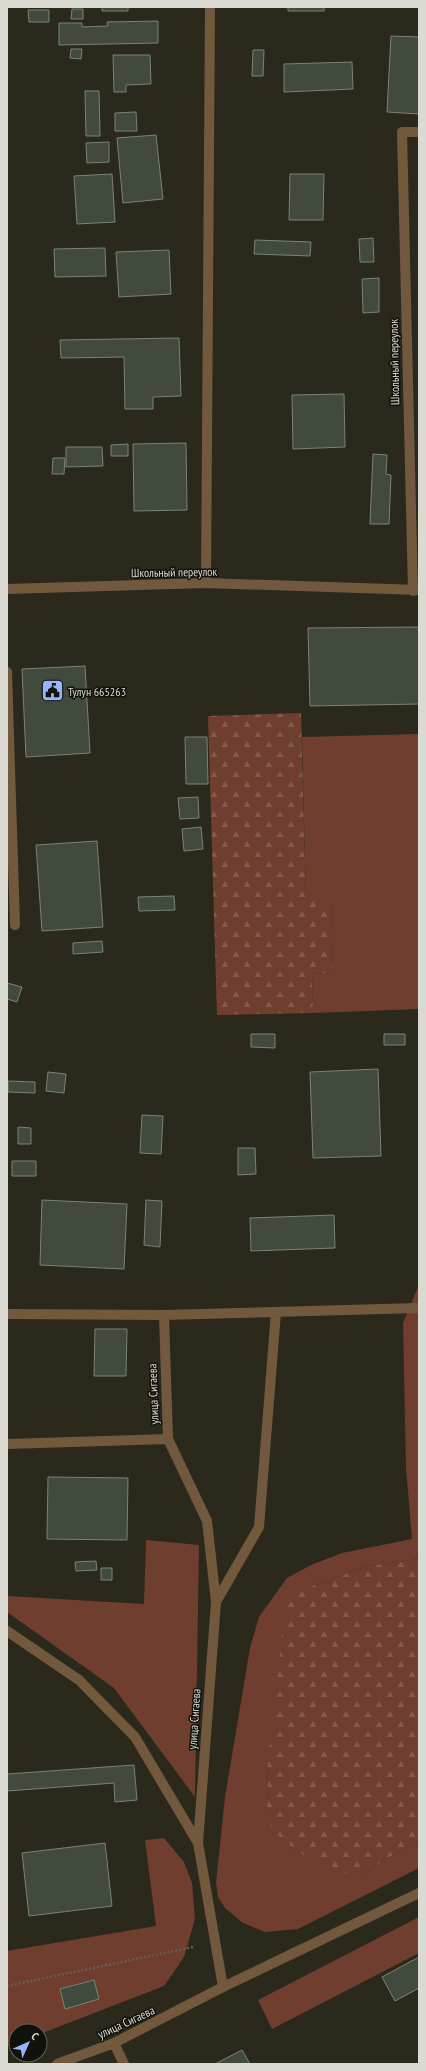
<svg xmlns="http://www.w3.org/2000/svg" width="426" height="2071" font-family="'PT Sans Narrow',sans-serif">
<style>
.green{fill:#6f3e2f}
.forest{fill:url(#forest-firs)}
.building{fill:#424a3e;stroke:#7a8376}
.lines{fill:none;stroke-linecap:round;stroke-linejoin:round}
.path{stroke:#636156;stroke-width:2.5;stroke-dasharray:2 2;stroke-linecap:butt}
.minor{stroke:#72593d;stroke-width:10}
.labels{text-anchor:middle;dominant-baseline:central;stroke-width:3;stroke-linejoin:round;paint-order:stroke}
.street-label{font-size:12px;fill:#dbdad2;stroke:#12120c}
.poi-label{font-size:12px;fill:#dbdad2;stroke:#12120c;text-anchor:start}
</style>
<defs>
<pattern id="forest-firs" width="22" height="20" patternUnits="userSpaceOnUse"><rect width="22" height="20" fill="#6f3e2f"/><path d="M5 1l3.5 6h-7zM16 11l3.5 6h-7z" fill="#83594c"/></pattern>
</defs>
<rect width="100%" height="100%" fill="#2b291c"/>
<path class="green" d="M419 734V1009L313 1013 312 974 333 973 331 900H306L302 737Z
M419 1285V1559L368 1566 309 1587 268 1761 267 1811 273 1830 295 1850 359 1875 419 1840V1868L298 1929 265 1932 243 1923 225 1908 218 1897 216 1883 225 1797 250 1648 259 1617 287 1578 311 1565 342 1553 412 1539 406 1468 403 1323Z
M146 1540 199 1545 195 1797 114 1688 7 1612V1596L144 1604Z
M164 1838 184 1862 192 1883 195 1919 184 1957 164 1986 40 2034V2031H16V2043L7 2046V1951L156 1926 145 1840Z
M419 1917V1953L272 2029 258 2000Z"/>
<path class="forest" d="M301 713 306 900 331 899 333 973 312 974 313 1013 217 1015 208 716Z
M419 1559V1840L359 1875 329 1870 295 1850 272 1830 267 1811 268 1761 284 1616 292 1597 309 1587 368 1566Z"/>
<path class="building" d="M102 7H128V11H102Z
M288 7H324V11H288Z
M72 9H83V19H71Z
M28 10H49V22H29Z
M158 21V43L59 45V23H82V27L108 26 107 22Z
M391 36 419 37V114L387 112Z
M71 49H82L81 59 70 58Z
M253 50H264L263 76H252Z
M113 55H150L151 84 126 85V92H114Z
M352 62 353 89 284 92V64Z
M85 91H99L100 136H86Z
M136 112 137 131H115V113Z
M156 135 163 199 123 203 117 138Z
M109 142V162L87 163 86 143Z
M112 174 115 222 77 224 74 176Z
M290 174H324L323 220H289Z
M373 238 374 262H360L359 239Z
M255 240 311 242 310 256 254 254Z
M105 248 106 276 55 277 54 249Z
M169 250 171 294 119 297 116 252Z
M379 278V312L363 313 362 279Z
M179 338 181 396 153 397V409H125L124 357 61 358 60 340Z
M344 394 345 447 293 449 292 395Z
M186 443 187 510 134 511 133 444Z
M128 444V456H111V445Z
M66 447H102L103 466 66 467Z
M373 454 387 455 386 474 391 475 389 524H370Z
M53 458H65L64 474H52Z
M419 627V704L310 706 308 628Z
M85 666 90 753 26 757 22 669Z
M185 737H207L208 784H186Z
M198 797 199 818 180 819 178 798Z
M201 827 203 849 184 851 182 829Z
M97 841 103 927 42 931 36 845Z
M174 896 175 910 139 911 138 897Z
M102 941 103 952 73 954V943Z
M7 983 22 987 17 1002 7 999Z
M251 1034H275V1048L251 1047Z
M384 1034H405V1045H384Z
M378 1069 381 1156 313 1158 310 1072Z
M48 1072 66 1074 64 1093 46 1091Z
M8 1081 35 1082V1093L8 1092Z
M142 1115 163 1116 161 1154 140 1153Z
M18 1127 31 1128V1144H18Z
M238 1148H255L256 1174 238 1175Z
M12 1161H36V1176H12Z
M42 1200 127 1204 124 1269 40 1265Z
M146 1200 162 1201 160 1247 144 1245Z
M334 1215 335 1248 251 1251 250 1218Z
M95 1329H127L126 1376H94Z
M48 1477 128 1478 127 1540 47 1539Z
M96 1561 97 1570 76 1571 75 1562Z
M101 1568H112V1580H101Z
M134 1765 137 1800 115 1802 114 1783 7 1791V1774Z
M105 1843 112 1906 29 1916 22 1853Z
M419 1957V1988L395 2001 382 1977Z
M94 1980 99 1999 65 2009 60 1989Z
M242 2050 250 2064H215Z"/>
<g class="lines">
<path class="path" d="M7 1986 193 1947"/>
<path class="minor" d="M206 583 210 7
M7 589 206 583 419 590
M413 591 402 132H419
M7 672 15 925
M7 1314 164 1315 419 1308
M164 1315 168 1439 207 1521 216 1602 198 1843 223 1987
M7 1444 168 1439
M216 1602 259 1527 276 1312
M7 1631 79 1680 135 1737 198 1843
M114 2043 124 2064
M57 2064 114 2043 223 1987 419 1893"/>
</g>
<defs>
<symbol id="civic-square" viewBox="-11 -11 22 22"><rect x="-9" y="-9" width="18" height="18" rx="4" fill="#95b6fd" stroke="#12120c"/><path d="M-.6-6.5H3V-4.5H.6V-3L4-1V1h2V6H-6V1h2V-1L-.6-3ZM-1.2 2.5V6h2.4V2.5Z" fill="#111"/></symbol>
</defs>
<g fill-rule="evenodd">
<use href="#civic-square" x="40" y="678" width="25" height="25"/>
</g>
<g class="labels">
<g class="street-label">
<text transform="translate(394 362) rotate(-91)">Школьный переулок</text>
<text transform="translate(174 572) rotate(-1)">Школьный переулок</text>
<text transform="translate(153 1394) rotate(-92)">улица Сигаева</text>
<text transform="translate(194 1719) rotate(-86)">улица Сигаева</text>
<text transform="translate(126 2022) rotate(-25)">улица Сигаева</text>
</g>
<g class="poi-label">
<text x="68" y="691">Тулун 665263</text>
</g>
</g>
<rect width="426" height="2071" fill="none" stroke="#dbdad2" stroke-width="16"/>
<g transform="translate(28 2043) rotate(45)"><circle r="19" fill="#12120c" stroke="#62625b"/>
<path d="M0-3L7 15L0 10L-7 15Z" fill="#95b6fd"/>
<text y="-6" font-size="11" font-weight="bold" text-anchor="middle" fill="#dbdad2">С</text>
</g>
</svg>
